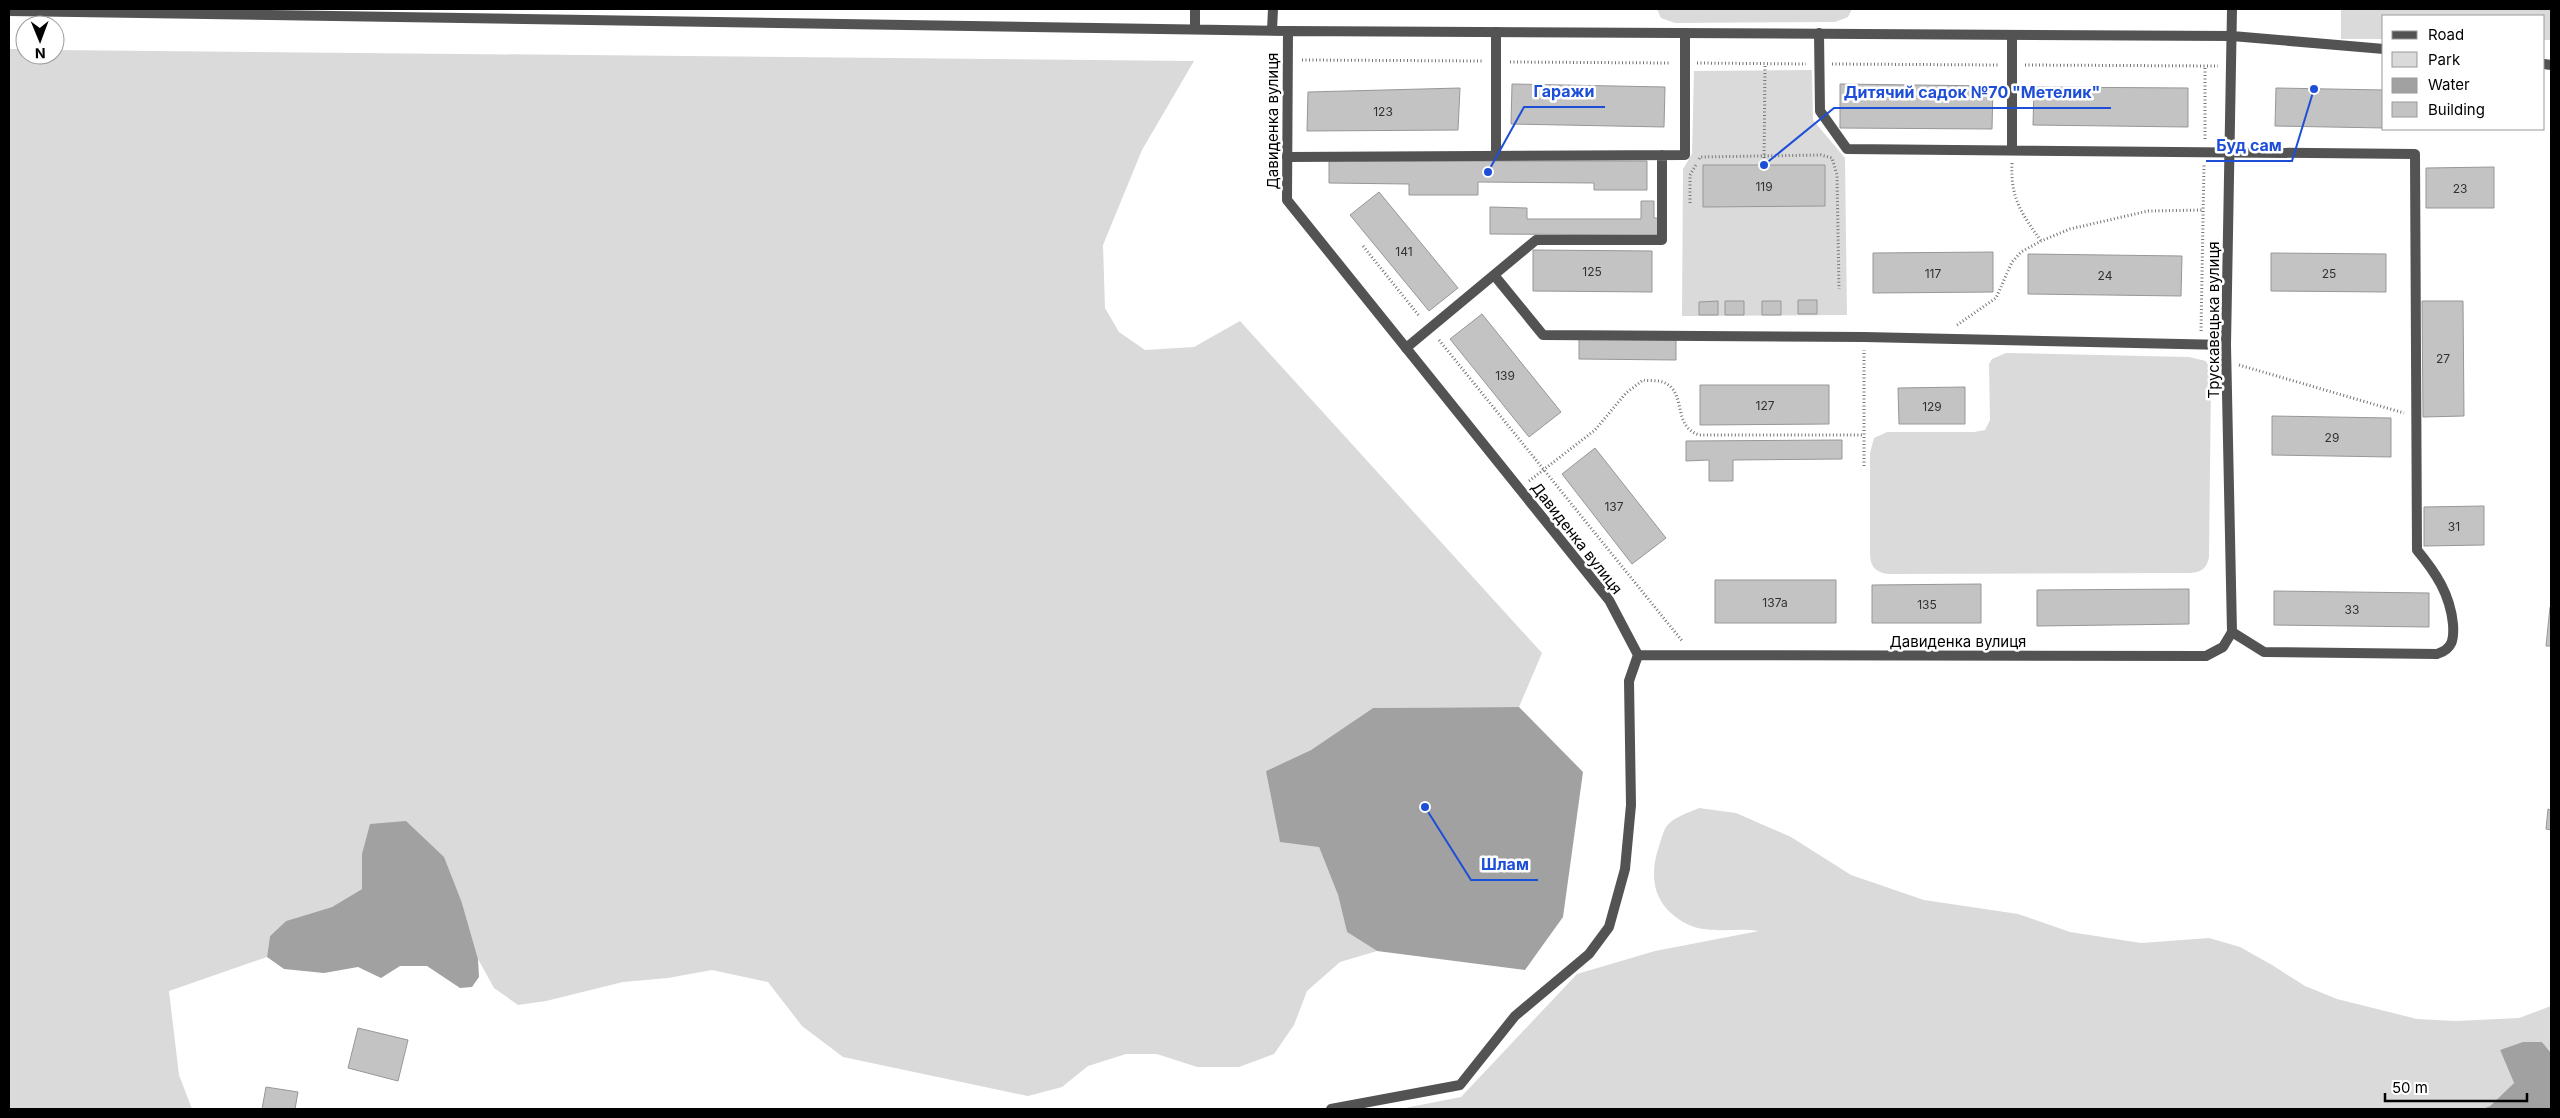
<svg xmlns="http://www.w3.org/2000/svg" width="2560" height="1118" font-family="Inter,sans-serif">
<style>
.green{fill:#dadada}
.water{fill:#a1a1a1}
.building{fill:#c3c3c3;stroke:#979797}
.lines{fill:none;stroke-linecap:round;stroke-linejoin:round}
.path{stroke:#757575;stroke-width:3;stroke-dasharray:1 2.5;stroke-linecap:butt}
.lane{stroke:#535353;stroke-width:10}
.street{stroke:#535353;stroke-width:10}
.labels{text-anchor:middle;dominant-baseline:central;stroke-width:5;stroke-linejoin:round;paint-order:stroke}
.number-label{font-size:12px;fill:#313131}
.street-label{font-size:15px;fill:#000;stroke:#fff}
.leader{fill:none;stroke:#1d4ed8;stroke-width:2}
.callout-dot{fill:#1d4ed8;stroke:#fff;stroke-width:2}
.callout-label{font-size:16px;text-anchor:middle;font-weight:bold;fill:#1d4ed8;stroke:#fff;stroke-width:5;stroke-linejoin:round;paint-order:stroke}
</style>
<rect width="100%" height="100%" fill="#fff"/>
<path class="green" d="M1657 9H1852L1848 17 1835 22 1675 23 1661 18Z
M2341 9H2550V40H2544V16H2384V39H2341Z
M9 49H25V55H55V50L1194 61 1142 150 1103 245 1105 308 1119 332 1145 350 1194 347 1240 321 1542 653 1519 707 1373 708 1311 750 1266 771 1319 847 1338 895 1347 932 1377 951 1340 962 1307 991 1294 1025 1274 1054 1239 1067H1197L1157 1054H1126L1088 1066 1062 1087 1028 1096 843 1057 802 1026 768 982 712 970 668 978 623 982 546 1001 518 1005 494 988 478 959 462 903 362 854V889L332 907 286 921 270 936 267 957 169 991 179 1075 192 1109H9Z
M1812 70 1813 120 1845 158 1847 315 1682 316 1683 169 1692 154 1694 71Z
M2006 353 2189 357 2206 361 2210 369 2211 381 2209 557C2207 568 2202 572 2190 573L1888 574C1876 572 1871 568 1870 555V453L1874 438 1887 432H1974L1985 430 1990 420 1989 364 1992 359Z
M1699 808 1736 813 1791 837 1851 875 1924 900 2018 914 2070 932 2141 943 2209 938 2240 947 2272 965 2305 986 2337 999 2417 1019 2456 1021 2519 1018 2551 1006V1053L2542 1042 2500 1050 2514 1083 2490 1106 2482 1109H1400L1461 1097 1577 974 1655 951 1759 931C1736 927 1709 935 1687 924 1654 907 1648 879 1659 846 1661 840 1663 832 1666 827 1673 817 1688 813 1699 808Z"/>
<path class="water" d="M1519 707 1583 772 1563 917 1525 970 1377 951 1347 932 1338 895 1319 847 1280 842 1266 771 1311 750 1373 708Z
M406 821 444 857 462 903 478 959 479 977 472 987 460 988 427 966H400L381 978 358 967 324 973 284 969 267 957 270 936 286 921 332 907 362 889V854L370 824Z
M2523 1042H2542L2551 1053V1109H2482L2490 1106 2514 1083 2500 1050Z"/>
<path class="building" d="M1512 84 1665 87 1664 127 1511 124Z
M1840 84 1993 86 1992 129 1840 128Z
M2034 87 2188 88V127L2033 125Z
M1460 88 1458 130 1307 131 1308 92Z
M2276 88 2384 90V128L2275 126Z
M1329 161H1647V190H1594V183L1478 182V195H1409V184L1329 183Z
M1703 165H1825V206L1703 207Z
M2494 167V208H2426V168Z
M1379 192 1458 288 1429 311 1350 215Z
M1641 201H1654V218H1659V235L1490 234V207L1527 208V219H1641Z
M1533 250 1652 251V292L1533 291Z
M1993 252V292L1873 293V253Z
M2271 253 2386 254V292L2271 291Z
M2028 254 2182 256 2181 296 2028 294Z
M1798 300H1817V314H1798Z
M1718 301V315H1699V302Z
M1725 301H1744V315H1725Z
M1762 301H1781V315H1762Z
M2422 301H2463L2464 416 2423 417Z
M1482 314 1561 412 1529 437 1450 339Z
M1579 339 1676 340V360L1579 359Z
M1700 385H1829V424L1700 425Z
M1965 387V424H1899L1898 388Z
M2272 416 2391 418V457L2272 455Z
M1842 440V459L1733 460V481H1709V460L1686 461V441Z
M1595 448 1666 538 1632 564 1562 474Z
M2484 506V545L2424 546V507Z
M1715 580H1836V623H1715Z
M1981 584V623H1872V585Z
M2189 589V624L2037 626V590Z
M2274 591 2429 593V627L2274 625Z
M2550 607H2551V646H2546Z
M2548 809 2551 810V830L2546 829Z
M358 1028 408 1040 398 1081 348 1068Z
M266 1087 298 1092 295 1109H262Z"/>
<g class="lines">
<path class="path" d="M1302 60 1483 61
M1510 62 1671 63
M1697 63 1806 64
M1832 64 1998 65
M2025 65 2218 66
M2205 139V66
M1699 159 1700 157 1821 155 1832 158 1837 175 1839 289
M2012 163C2010 198 2022 214 2041 241
M1764 165 1765 64
M1690 203V175L1696 165
M1363 246 1420 317
M1957 325 1996 298 2012 262 2021 252 2041 241 2070 229 2148 211 2204 210
M2201 331 2204 165
M1439 340 1683 642
M2239 365 2404 413
M1864 466V350
M1529 481 1595 430 1626 393 1643 380C1649 381 1658 380 1663 382 1688 392 1671 425 1699 435H1864"/>
<path class="lane" d="M1819 33 1820 111 1847 149 2415 154 2417 550C2436 573 2450 594 2453 624 2454 639 2453 649 2437 654L2264 652 2232 632
M2012 150V35
M1496 156V32
M1287 157 1685 155V33
M1494 275 1543 335 1864 337 2226 345
M1406 348 1536 240H1662V155"/>
<path class="street" d="M9 11 1288 31 2232 36 2384 49
M1195 29V9
M1272 30 1273 9
M1288 31 1287 200 1609 600 1638 655
M2544 64 2551 65
M1638 655 2206 656 2223 647 2232 632 2226 345 2232 9
M1331 1109 1460 1085 1515 1016 1589 954 1609 927 1625 869 1631 805 1629 681 1638 655"/>
</g>
<g class="labels">
<g class="number-label">
<text x="1383" y="111">123</text>
<text x="1764" y="186">119</text>
<text x="2460" y="188">23</text>
<text x="1404" y="251">141</text>
<text x="1592" y="271">125</text>
<text x="1933" y="273">117</text>
<text x="2329" y="273">25</text>
<text x="2105" y="275">24</text>
<text x="2443" y="358">27</text>
<text x="1505" y="375">139</text>
<text x="1765" y="405">127</text>
<text x="1932" y="406">129</text>
<text x="2332" y="437">29</text>
<text x="1614" y="506">137</text>
<text x="2454" y="526">31</text>
<text x="1775" y="602">137а</text>
<text x="1927" y="604">135</text>
<text x="2352" y="609">33</text>
</g>
<g class="street-label">
<text transform="translate(1272 121) rotate(-90)">Давиденка вулиця</text>
<text transform="translate(2213 320) rotate(-90)">Трускавецька вулиця</text>
<text transform="translate(1577 538) rotate(52)">Давиденка вулиця</text>
<text x="1958" y="641">Давиденка вулиця</text>
</g>
</g>
<path class="leader" d="M1488 172L1524 107H1605M1764 165L1834 108H2111M2314 89L2292 161H2206M1425 807L1471 880H1538"/>
<g class="callout-dot">
<circle cx="1488" cy="172" r="5"/>
<circle cx="1764" cy="165" r="5"/>
<circle cx="2314" cy="89" r="5"/>
<circle cx="1425" cy="807" r="5"/>
</g>
<g class="callout-label">
<text x="1564" y="97">Гаражи</text>
<text x="1972" y="98">Дитячий садок №70 "Метелик"</text>
<text x="2249" y="151">Буд сам</text>
<text x="1505" y="870">Шлам</text>
</g>
<rect width="2560" height="1118" fill="none" stroke="#000000" stroke-width="20"/>
<rect x="2382" y="15" width="162" height="115" fill="#ffffff" stroke="#999999"/>
<rect x="2392" y="31" width="25" height="8" fill="#535353" stroke="#999999"/>
<text x="2428" y="40" font-size="15" fill="#000000">Road</text>
<rect x="2392" y="52" width="25" height="15" fill="#dadada" stroke="#999999"/>
<text x="2428" y="65" font-size="15" fill="#000000">Park</text>
<rect x="2392" y="78" width="25" height="15" fill="#a1a1a1" stroke="#999999"/>
<text x="2428" y="90" font-size="15" fill="#000000">Water</text>
<rect x="2392" y="102" width="25" height="15" fill="#c3c3c3" stroke="#999999"/>
<text x="2428" y="115" font-size="15" fill="#000000">Building</text>
<g transform="translate(40 40) rotate(179)"><circle r="24" fill="#ffffff" stroke="#999999"/>
<path d="M0-4L9 19L0 12L-9 19Z" fill="#000000"/>
<text y="-8" font-size="14" font-weight="bold" text-anchor="middle" fill="#000000">N</text>
</g>
<path d="M2385 1093v8h142v-8" fill="none" stroke="#000000" stroke-width="2.5"/>
<text x="2392" y="1093" font-size="15" fill="#000000" stroke="#ffffff" stroke-width="4" paint-order="stroke">50 m</text>
</svg>
